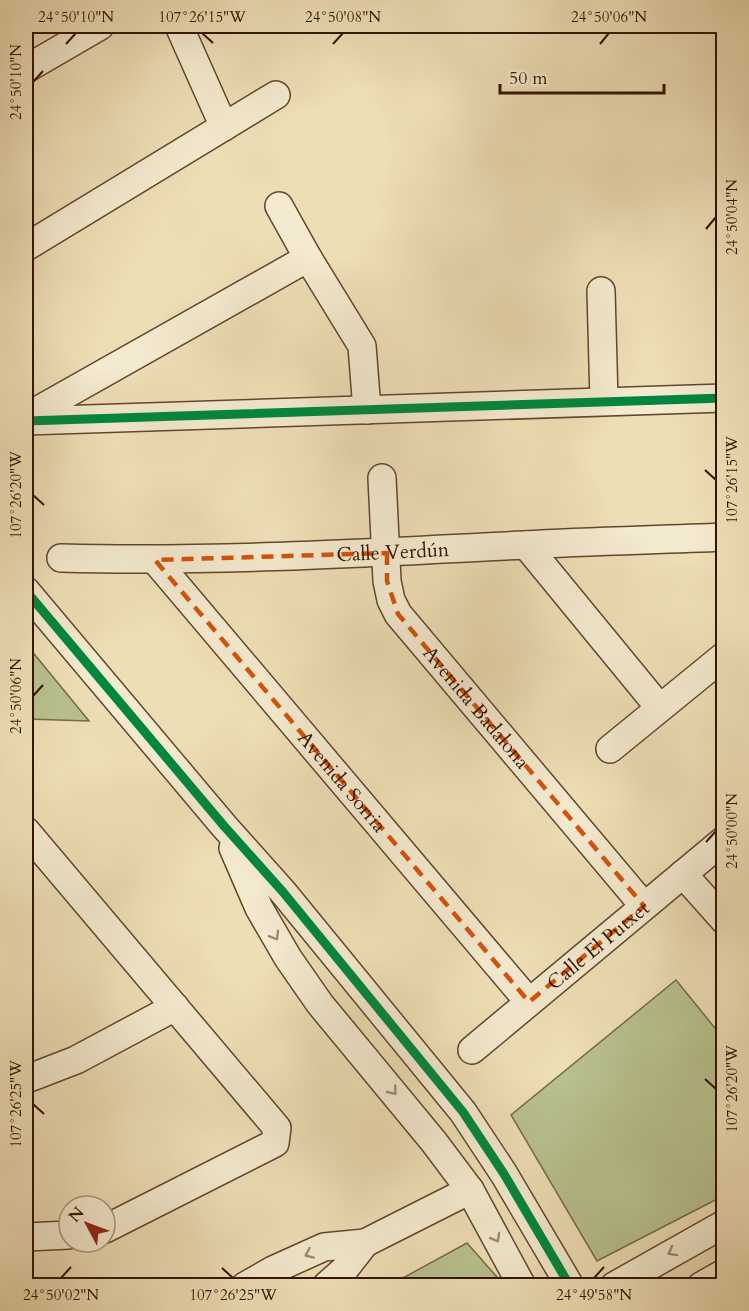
<svg xmlns="http://www.w3.org/2000/svg" width="749" height="1311" font-family="Cardo,serif">
<style>
.green{fill:#b8c18e;stroke:#756b47;stroke-width:1.5}
.lines{fill:none;stroke-linecap:round;stroke-linejoin:round}
.minor-casing{stroke:#61472d;stroke-width:30}
.minor{stroke:#f4eacf;stroke-width:27}
.cycleway-casing{stroke:#f4eacf;stroke-width:13}
.cycleway{stroke:#00873e;stroke-width:9}
.oneway{stroke:#9d8a72}
.marked{fill:none;stroke:#d6520b;stroke-width:4.5;stroke-dasharray:12 8;stroke-linejoin:round}
.ticks{fill:none;stroke:#321500;stroke-width:2}
.labels{text-anchor:middle;dominant-baseline:central;stroke-width:6;stroke-linejoin:round;paint-order:stroke}
.street-label{font-size:20px;fill:#321500;stroke:#f4eacf}
.neatline{fill:none;stroke:#321500;stroke-width:2}
.ticks-label{font-size:15px;text-anchor:middle;fill:#321500}
</style>
<rect width="100%" height="100%" fill="#eedeb5"/>
<filter id="stains"><feTurbulence type="fractalNoise" baseFrequency=".00333" numOctaves="4"/><feColorMatrix values="0 0 0 0 .2 0 0 0 0 .09 0 0 0 0 .02 0 0 0 .5 -.17"/></filter>
<radialGradient id="worn" r=".72"><stop offset=".6" stop-color="#630" stop-opacity="0"/><stop offset="1" stop-color="#630" stop-opacity=".3"/></radialGradient>
<path class="green" d="M26 644 89 721 26 719Z
M676 980 723 1038V1196L597 1261 511 1115Z
M467 1243 504 1285H390Z"/>
<g class="lines">
<defs>
<g id="minor">
<path d="M179 26 224 127"/>
<path d="M26 69 100 26"/>
<path d="M26 247 276 95"/>
<path d="M308 258 362 346 367 410"/>
<path d="M601 291 604 401"/>
<path d="M26 417 308 258 279 206"/>
<path d="M26 421 724 398"/>
<path id="s1" d="M382 478 387 581 391 600 398 614 644 906"/>
<path d="M526 545 659 707"/>
<path id="s2" d="M61 558C215 562 369 553 524 545 590 541 657 540 724 537"/>
<path id="s3" d="M155 560 529 1002"/>
<path d="M26 591 224 826 283 892 463 1112 504 1174 570 1286"/>
<path d="M610 749 724 656"/>
<path d="M26 831 277 1128 275 1143 105 1229"/>
<path d="M233 848 259 908 288 958 320 1004 434 1142 470 1190 522 1286"/>
<path d="M683 874 724 920"/>
<path id="s4" d="M472 1050 724 840"/>
<path d="M26 1076 32 1077 76 1060 175 1007"/>
<path d="M26 1237 69 1235"/>
<path d="M245 1286 273 1270 324 1247 365 1243 470 1190"/>
<path d="M326 1286 344 1270 365 1243"/>
<path d="M614 1286 724 1224"/>
<path d="M701 1286 724 1273"/>
</g>
</defs>
<use href="#minor" class="minor-casing"/>
<use href="#minor" class="minor"/>
<defs>
<path id="cycleway" d="M26 421 724 398
M26 591 224 826 283 892 463 1112 504 1174 570 1286"/>
</defs>
<use href="#cycleway" class="cycleway-casing"/>
<use href="#cycleway" class="cycleway"/>
</g>
<defs><path id="oneway-chevron" d="M-2-3.5L2.5 0L-2 3.5" fill="none" stroke-width="1.6" stroke-linecap="round" stroke-linejoin="round" transform="scale(1.5)"/></defs>
<g class="oneway">
<use href="#oneway-chevron" transform="translate(275 936) rotate(60)"/>
<use href="#oneway-chevron" transform="translate(393 1091) rotate(51)"/>
<use href="#oneway-chevron" transform="translate(496 1238) rotate(61)"/>
<use href="#oneway-chevron" transform="translate(672 1252) rotate(151)"/>
<use href="#oneway-chevron" transform="translate(309 1254) rotate(156)"/>
</g>
<path class="marked" d="M387 553V581L398 614 644 906 529 1002 155 560Z"/>
<path class="ticks" d="M202 33 213 43M66 44 76 33M333 44 343 33M600 44 609 33M33 82 43 71M706 229 716 217M705 470 716 480M33 495 44 505M33 696 43 685M706 842 716 831M705 1079 716 1089M33 1104 44 1114M222 1268 233 1278M61 1278 71 1267M594 1278 604 1267"/>
<g class="labels">
<g class="street-label">
<text stroke="none"><textPath href="#s2" startOffset="332">Calle Verdún</textPath></text>
<text stroke="none"><textPath href="#s1" startOffset="260">Avenida Badalona</textPath></text>
<text stroke="none"><textPath href="#s3" startOffset="290">Avenida Sorria</textPath></text>
<text stroke="none"><textPath href="#s4" startOffset="164">Calle El Putxet</textPath></text>
</g>
</g>
<rect width="749" height="1311" fill="none" stroke="#eedeb5" stroke-width="66"/>
<g transform="translate(87 1224) rotate(311)"><circle r="28" fill="#f4eacf" stroke="#a6957c" stroke-width="1.5"/>
<path d="M0-4.5L10 22L0 15L-10 22Z" fill="#8f2418"/>
<text y="-9" font-size="16" font-weight="bold" text-anchor="middle" fill="#321500">N</text>
</g>
<path d="M500 84v9h164v-9" fill="none" stroke="#321500" stroke-width="3"/>
<text x="509" y="84" font-size="18" fill="#321500" stroke="#f4eacf" stroke-width="4.5" paint-order="stroke">50 m</text>
<rect x="33" y="33" width="683" height="1245" class="neatline"/>
<g class="ticks-label">
<text x="76" y="22">24°50'10"N</text>
<text x="202" y="22">107°26'15"W</text>
<text x="343" y="22">24°50'08"N</text>
<text x="609" y="22">24°50'06"N</text>
<text transform="translate(16 82) rotate(-90)" y="5">24°50'10"N</text>
<text transform="translate(732 217) rotate(-90)" y="5">24°50'04"N</text>
<text transform="translate(732 480) rotate(-90)" y="5">107°26'15"W</text>
<text transform="translate(16 495) rotate(-90)" y="5">107°26'20"W</text>
<text transform="translate(16 696) rotate(-90)" y="5">24°50'06"N</text>
<text transform="translate(732 831) rotate(-90)" y="5">24°50'00"N</text>
<text transform="translate(732 1089) rotate(-90)" y="5">107°26'20"W</text>
<text transform="translate(16 1104) rotate(-90)" y="5">107°26'25"W</text>
<text x="61" y="1300">24°50'02"N</text>
<text x="233" y="1300">107°26'25"W</text>
<text x="594" y="1300">24°49'58"N</text>
</g>
<rect width="100%" height="100%" filter="url(#stains)"/>
<rect width="100%" height="100%" fill="url(#worn)"/>
</svg>
